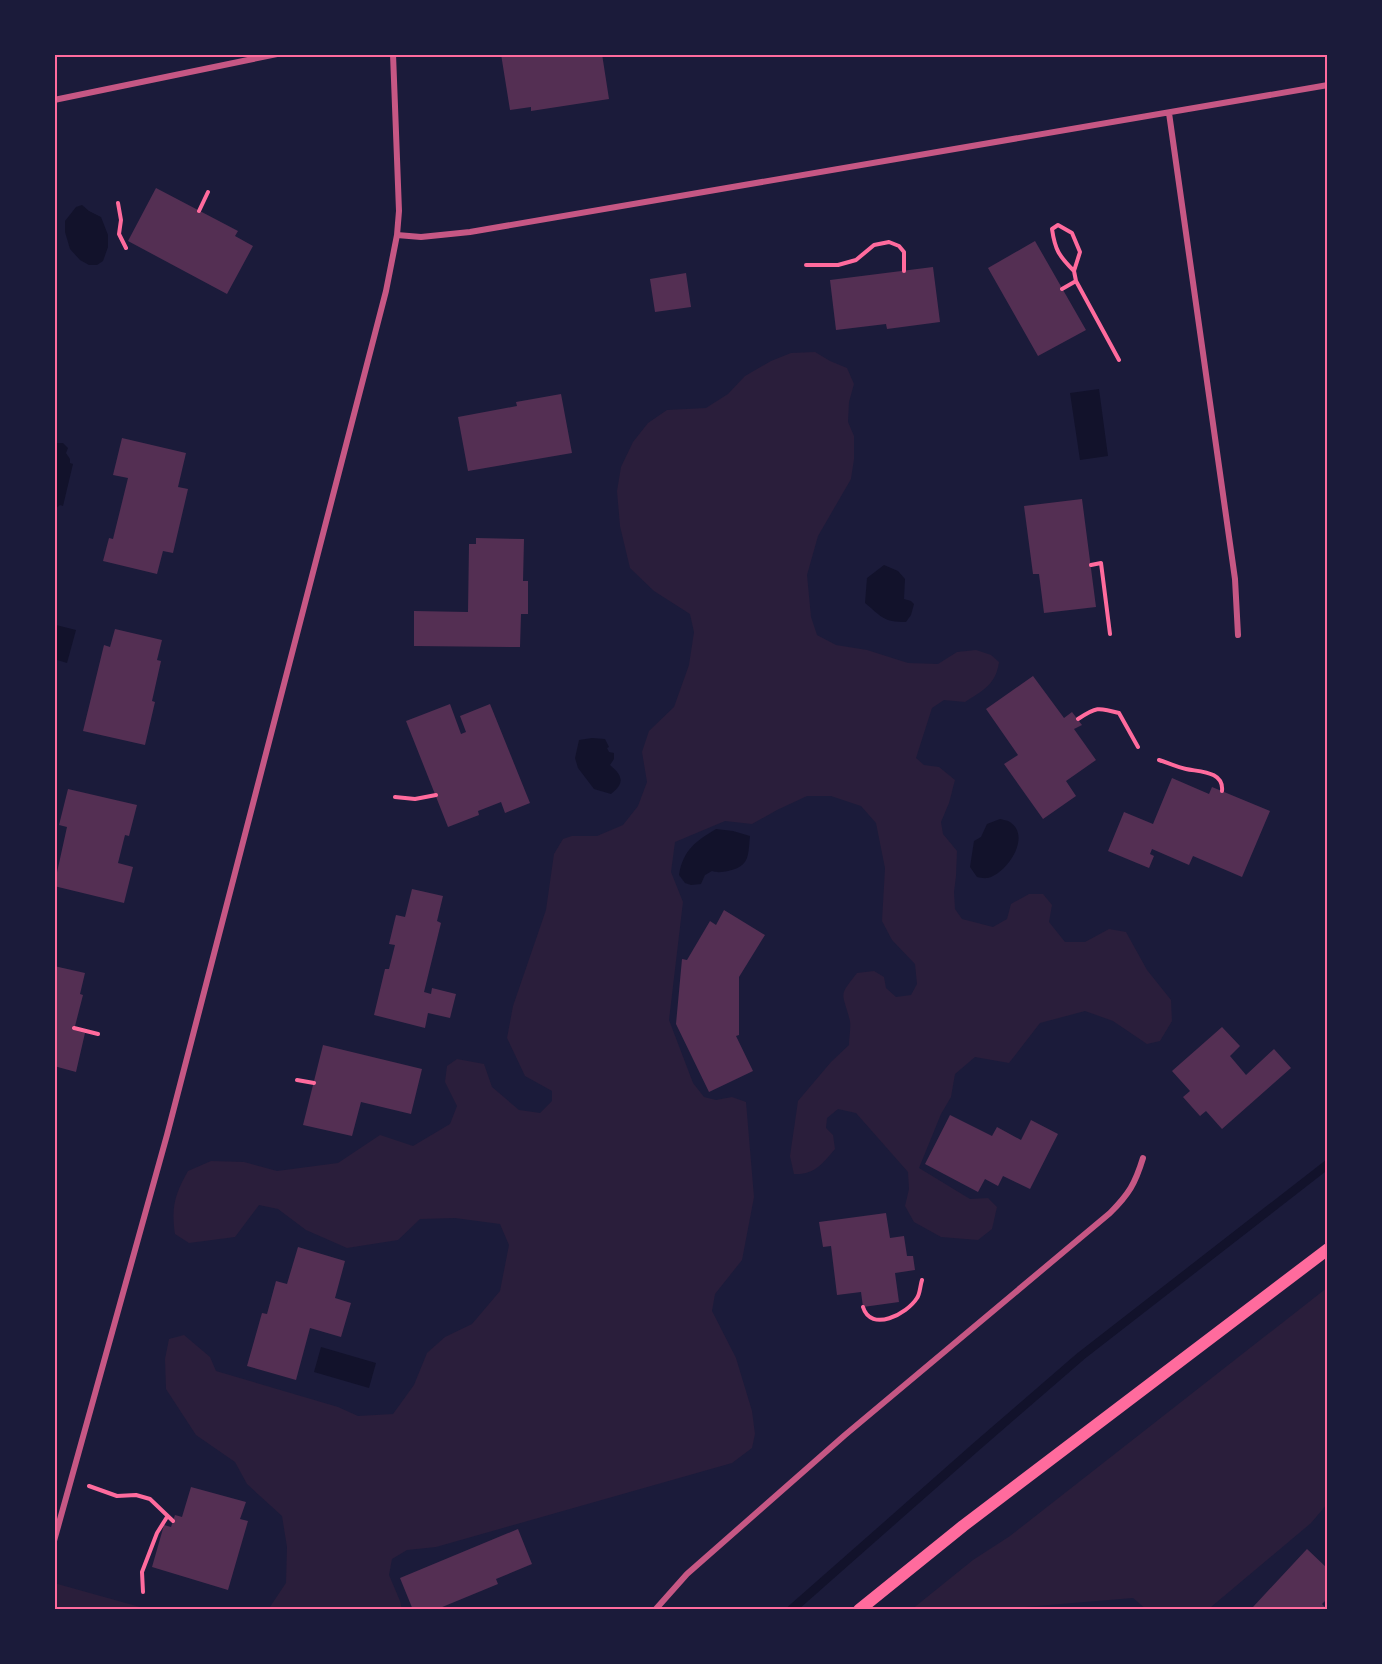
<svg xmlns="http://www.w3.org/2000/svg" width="1382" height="1664" font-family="Jost,sans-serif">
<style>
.green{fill:#2a1e3b}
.water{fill:#12122b}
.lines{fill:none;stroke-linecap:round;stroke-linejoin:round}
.stream{stroke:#12122b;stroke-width:9}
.building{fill:#542f53}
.path{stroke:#ff6b9d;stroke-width:4}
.minor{stroke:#c65784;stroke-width:6}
.secondary{stroke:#ff6b9d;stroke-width:12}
.neatline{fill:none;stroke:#ff6b9d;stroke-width:2}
</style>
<rect width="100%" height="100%" fill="#1b1b3a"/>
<path class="green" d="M815 352 830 361 847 368 854 384 849 402 848 422 854 436V459L851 479 818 536 807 575 811 617 817 635 836 645 867 650 908 663 938 664 957 652 976 650 991 655 999 662C996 685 982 691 965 702L944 700 932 708 916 758 924 765 939 767 955 780 949 803 941 822 943 834 957 851 956 876 954 892 955 909 962 919 993 927 1007 919 1011 904 1029 894H1043L1052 905 1049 922 1065 942H1085L1109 929 1126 932 1147 970 1171 1000 1172 1021 1160 1041 1147 1044 1113 1021 1085 1011 1040 1023 1009 1063 975 1057 955 1074 951 1097 941 1114 919 1168 970 1199 988 1198 997 1207 992 1229 978 1240 941 1237 914 1222 905 1206 909 1189 908 1172 856 1113 838 1109 827 1118 826 1128 833 1135 835 1149C823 1163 815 1175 794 1174L790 1156 798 1101 831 1062 849 1045C849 1038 851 1028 850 1021 843 992 837 998 857 973L874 971 884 977 886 988 896 997 911 995 917 984 915 964 892 940 882 921 885 868 876 823 861 806 831 796H807L777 810 752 824 725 821 675 842 671 872 683 902 669 1020 693 1083 704 1097 716 1100 732 1097 746 1102 754 1197 742 1260 715 1294 712 1311 736 1358 752 1411 755 1434 752 1448 732 1463 436 1547 407 1550 392 1559 389 1575 400 1601 402 1610H268L286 1583 287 1547 282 1516 247 1484 235 1462 196 1435 166 1389 165 1359 169 1339 184 1335 210 1357 216 1371 338 1407 358 1416 393 1414 414 1385 427 1353 445 1337 472 1324 500 1291 509 1245 500 1224 455 1218 420 1219 398 1240 347 1248 306 1230 278 1209 259 1205 235 1237 189 1243 175 1234C171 1207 175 1194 188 1171L211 1161 244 1162 277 1171 338 1163 380 1135 413 1146 450 1124 457 1106 445 1082 447 1066 457 1059 484 1064 492 1087 519 1110 540 1113 552 1101V1091L525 1076 507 1038 513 1006 546 910 554 854 563 839 572 836H597L623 825 638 806 647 782 642 752 649 731 674 707 689 665 694 632 690 614 654 591 630 568 620 526 617 491 621 467 633 442 648 423 667 410 706 408 728 394 745 376 771 361 791 353Z
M1328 1287V1503L1311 1523 1211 1607 1212 1610H1147L1133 1598 989 1610H911L973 1560 1010 1536Z
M54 1583 147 1609 149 1610H54Z"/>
<path class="water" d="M82 205 89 211 101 217 108 235V247L103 261 97 265H89L80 260 70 249 65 232V221L76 207Z
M1099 389 1108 456 1080 460 1070 393Z
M54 443H63L68 448 66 453 70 459V463L73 464 63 506 60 505 54 510Z
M884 565 898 571 905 579 904 599 911 601 914 604 911 615 906 622C883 622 882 617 865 603L867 578Z
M56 625 76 630 67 663 54 659V629Z
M592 738 605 739 609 747 607 748 609 752 614 753V759L610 765C623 776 625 783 611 794L594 789 578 768 575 758 579 740Z
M1000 819C1003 820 1007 820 1010 822 1031 836 1009 870 991 877 986 879 982 878 977 877L970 867 974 841 981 837 987 824Z
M716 829 733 831 750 836C748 856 750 866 728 871 722 872 718 873 712 871L705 875 701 884 691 885 685 883 679 875C683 850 696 841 716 829Z
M321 1347 376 1363 369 1388 314 1372Z"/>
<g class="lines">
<path class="stream" d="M791 1610 977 1446 1081 1356 1328 1164"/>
</g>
<path class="building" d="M501 54H602L609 99 531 111V107L510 110Z
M156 188 238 231 235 236 253 246 227 294 128 241Z
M1035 241 1086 330 1038 356 988 268Z
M933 267 940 322 887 329 886 324 836 330 830 280Z
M686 273 691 307 655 312 650 279Z
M561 394 572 453 468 471 458 417 517 406 516 402Z
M122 438 186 453 178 487 188 489 173 553 163 551 157 574 103 561 109 538 113 539 128 478 113 475Z
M1082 499 1096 607 1044 613 1039 574H1033L1024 506Z
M476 538 524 539 523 581H528V614H521L520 647 414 646V611L468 612 469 544H476Z
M115 629 162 640 157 660 161 661 152 701 155 702 145 745 83 731 104 645 110 647Z
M1033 676 1064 718 1072 712 1082 725 1074 729 1096 760 1066 781 1076 796 1043 819 1004 764 1018 755 986 709Z
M450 704 461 734 466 732 460 716 490 704 530 803 505 813 501 802 478 811 479 815 448 827 406 721Z
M1172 778 1209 794 1212 787 1270 811 1242 877 1193 856 1189 865 1152 849 1150 854 1154 856 1149 868 1108 851 1124 812 1153 824Z
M68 789 137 805 129 836 125 835 118 863 133 867 124 903 54 886 67 827 59 825Z
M412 889 443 896 437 921 441 923 424 992 431 994 432 988 456 994 450 1018 428 1013 425 1028 374 1015 385 969H389L395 945 389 944 396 915 405 917Z
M724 910 765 935 739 977V1035L736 1036 753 1071 709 1092 676 1024 682 959 687 960 710 921 716 925Z
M54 966 85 973 80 994 83 995 74 1030 85 1033 76 1072 54 1066Z
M1222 1027 1240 1046 1230 1056 1246 1075 1274 1049 1291 1068 1222 1129 1206 1111 1200 1116 1183 1097 1190 1091 1172 1071Z
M323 1045 422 1069 411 1114 361 1102 352 1136 303 1125Z
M950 1115 992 1136 997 1127 1021 1140 1031 1120 1058 1134 1030 1189 1003 1176 998 1186 985 1179 978 1192 925 1164Z
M886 1213 890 1238 904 1236 907 1256H913L915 1270 895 1273 899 1302 863 1307 861 1292 837 1295 831 1246 823 1247 819 1222Z
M298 1247 345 1261 335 1298 351 1303 341 1337 310 1328 296 1380 247 1366 262 1313 267 1314 276 1281 287 1284Z
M191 1487 246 1502 240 1519 248 1521 228 1590 152 1567 164 1525 171 1527 175 1515 182 1517Z
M518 1529 532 1564 496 1579 498 1584 435 1610H413L400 1578Z
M1307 1549 1328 1569V1598L1322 1604 1328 1610H1256L1253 1607Z"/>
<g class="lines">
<path class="path" d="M118 203 121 220 119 234 126 248
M199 211 208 192
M806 265H838L856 260 874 245 889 242 899 246 904 252V271
M1074 271C1059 256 1055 250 1052 229L1058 225 1072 233 1080 252 1074 271 1076 281
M1062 289 1076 281 1119 360
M1091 565 1101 563 1110 634
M1078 719C1096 707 1098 707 1119 713L1138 747
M1159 760C1168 763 1177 767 1186 769 1200 772 1224 771 1222 791
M395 797 415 799 436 795
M74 1028 98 1034
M297 1080 314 1083
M863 1307C871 1333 907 1314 917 1298 920 1294 920 1286 922 1280
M89 1486 117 1496 136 1495 150 1499 173 1521
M143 1592 142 1572 157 1533 167 1517"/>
<path class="minor" d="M54 100 277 54
M1169 113 1235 579 1238 635
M397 235 421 237 470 232 1328 85
M54 1541 167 1135 386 291 397 235 399 211 393 54
M655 1610 687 1574 845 1435 1110 1213C1129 1194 1135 1184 1143 1158"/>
<path class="secondary" d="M859 1610 963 1526 1328 1249"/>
</g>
<rect width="1382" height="1664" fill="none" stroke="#1b1b3a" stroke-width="111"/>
<rect x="56" y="56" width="1270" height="1552" class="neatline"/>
</svg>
